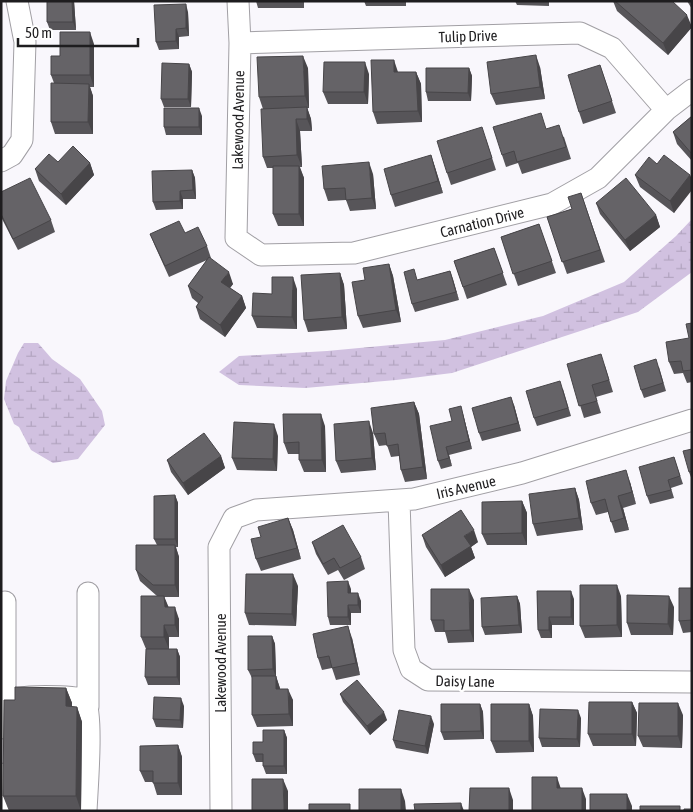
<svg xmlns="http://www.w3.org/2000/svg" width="693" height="812" font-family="'Asap Condensed',sans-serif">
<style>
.wetland{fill:url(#wetland-marsh)}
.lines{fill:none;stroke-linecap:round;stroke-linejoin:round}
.minor-casing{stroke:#a19fa4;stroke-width:23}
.minor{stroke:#fff;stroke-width:21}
.wall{fill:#575559}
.shaded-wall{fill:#474548}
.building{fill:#656367;stroke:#474548}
.labels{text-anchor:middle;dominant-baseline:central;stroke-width:5;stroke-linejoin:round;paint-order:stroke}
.street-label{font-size:15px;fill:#1e1d1f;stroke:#fff}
</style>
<defs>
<pattern id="wetland-marsh" width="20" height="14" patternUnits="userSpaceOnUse" patternTransform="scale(1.25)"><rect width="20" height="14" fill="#d1c1e0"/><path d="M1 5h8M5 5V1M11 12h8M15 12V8" fill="none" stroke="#b3a5c0"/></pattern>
</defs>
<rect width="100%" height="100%" fill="#f9f7fc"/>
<path class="wetland" d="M692 219V272L638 312 452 373 396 380 305 388 239 385 219 372 239 356 327 351 445 340 543 316 624 282 676 236Z
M24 343H38L52 359 80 379 102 411 105 425 78 459 53 463 31 450 19 427 14 424 4 399 6 381 18 353Z"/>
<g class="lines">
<defs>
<path id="minor" d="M238 1 240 43 236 238 261 255 354 253 552 204 598 178 666 110 692 90
M240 43 580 33 612 48 666 110
M1 161 12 155 22 140 25 42 17 1
M399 501 404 650 411 669 428 680 692 682
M88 593V707
M5 602V706
M4 728C4 720 2 708 8 702 16 694 74 696 85 700 93 717 87 789 86 811
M5 774V811
M221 811 219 547 234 518 256 510 414 499 522 473 692 420"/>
</defs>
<use href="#minor" class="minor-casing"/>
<use href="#minor" class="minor"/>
</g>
<path class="wall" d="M74 1 76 30H50L47 22Z
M153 1H198V2H153Z
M256 1H304V8H258Z
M364 1H406V6H366Z
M466 1H509V2H466Z
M515 1H549V6L517 5Z
M613 1H672L692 27 668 55 617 11Z
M687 1H692V9Z
M188 12 189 36 179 37V49L159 50 156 42Z
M94 44V87H90L93 96V134H55L51 122 54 83 51 75 60 56Z
M189 64 192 72 191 107H164L161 99Z
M600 65 616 113 583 124 579 112Z
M540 67 545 99 496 105 491 94Z
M308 68 309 108H307L311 119 312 131H300L302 167H300L304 178V226H278L273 214V168H267L263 157V109L259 97Z
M469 68 472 76 471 101H428L426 92Z
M398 72H416L421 84 422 122 377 124 373 112Z
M369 74 368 104H328L323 92Z
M202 116V135H166L164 127Z
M692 116V161L677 144 673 132Z
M547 129 564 137 571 159 522 174 518 163 506 167 502 155Z
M486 139 496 170 451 185 447 173Z
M431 155 443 193 395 207 391 195Z
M58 162 90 163 94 175 66 205 39 181 35 169Z
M192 170 195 178 196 199H183V209L156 210 153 202Z
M373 174 376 209 350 211 346 200 328 201 324 189Z
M635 175H690L692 180 674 213 640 187Z
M1 192 51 220 55 232 18 250 1 217Z
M581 193 605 262 567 274 547 217 572 209Z
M596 203 656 215 660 227 630 251 600 214Z
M539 224 556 273 518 286 501 237Z
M185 233 207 246 211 258 210 259 233 284 230 288 242 296 246 308 225 337 200 319 196 307 198 303 192 298 188 286 207 260 169 277 155 246 150 234Z
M494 248 507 285 467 299 454 261Z
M389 264 393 276 401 322 363 328 358 316 365 280Z
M450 271 459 300 415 312 412 304 418 280Z
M340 273 344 285 347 329 308 332 304 320Z
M297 289V329L257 328 252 316 272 294Z
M692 323V382L687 383 683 373 674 374 669 362 689 338Z
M567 364 605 366 613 392 596 397 601 413 584 418Z
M659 367 666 391 644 398 641 390Z
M563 389 571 416 537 426 534 418Z
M414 402 419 414 427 479 405 482 401 470 399 456 391 457 387 445 379 446 374 434Z
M514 405 521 431 482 441 479 433Z
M463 414 472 449 449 455 452 466 441 469 438 461 452 421Z
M325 426 326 472H304L299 460V454H288L284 443Z
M373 433 376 470 341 473 336 461Z
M278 436 277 471 237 470 232 458Z
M692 449V480L689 472Z
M221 456 225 468 188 495 171 472 167 460Z
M674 457 683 484 671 488 674 498 650 504 647 496Z
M630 482 636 504 623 508 629 530 615 533 608 512 596 515 591 503Z
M575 488 579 500 583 530 537 536 533 524Z
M175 495 178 503V547H176L179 557V597H164L168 607 179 619V637H169V649H146L141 637 157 596 140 581 136 570 157 545 154 539Z
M522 501 527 513V545H487L482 534Z
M288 518 293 530 301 559 261 571 256 559 261 537Z
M422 535 478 542 471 547 475 558 445 577 426 547Z
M312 542 361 557 365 569 344 580 338 570 328 575 316 554Z
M298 586 296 626 249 625 245 613Z
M692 588V632L683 633 679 621Z
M351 589V593L361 601V613H351V625H330L328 617Z
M537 591 574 599V625H552V638H541L538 630Z
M517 596 520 604 522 633 485 635 482 627Z
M621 596 622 637 585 638 580 626Z
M474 600V642L448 643 445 632H435L431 620Z
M674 607 673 635H631L627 623Z
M272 636 275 644 276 676 280 689 293 700V726L257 727 252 715V678L248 670Z
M352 638 360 675 336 680 332 668 322 670 318 658Z
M177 649 180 657V685H148L145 677Z
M66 688 72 703V707H77L82 722 81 811H9L3 796 15 700Z
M340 694 387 720 370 735 343 702Z
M632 702 637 713 636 746H593L588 734Z
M480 704 483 712 484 739 444 740 441 732Z
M529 704 533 716 534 752 496 753 491 741Z
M184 706 183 728 156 727 153 719Z
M683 715 682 748 643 747 638 736Z
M581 718 580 747H542L539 738Z
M434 724 428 754 396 748 393 740Z
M284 730 287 738V774H266L263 766V762H256L253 754 263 742Z
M178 745 182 757V795H157L153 782H145L140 771Z"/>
<path class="shaded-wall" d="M72 1H74L76 30 73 22Z
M186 4 188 12 189 36 186 28Z
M687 15 692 27 668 55 663 43Z
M176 29 179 37V49L176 41Z
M90 32 94 44V87L90 75Z
M536 55 540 67 545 99 540 87Z
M303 56 308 68 309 108 305 96Z
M394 60 398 72 399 84 394 72Z
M365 62 369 74 368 104 364 92Z
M189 64 192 72 191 107 188 99Z
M469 68 472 76 471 101 468 93Z
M416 72 421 84 422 122 418 111Z
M89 84 93 96V134L88 122Z
M307 107 311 119 312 131 307 119Z
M199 108 202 116V135L199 127Z
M296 119 300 131 302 167 297 155Z
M431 155 435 167 443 193 438 181Z
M369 162 373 174 376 209 372 198Z
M90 163 94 175 66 205 61 194Z
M299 166 304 178V226L299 214Z
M192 170 195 178 196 199 193 190Z
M690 175 692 180V190L674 213 670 201Z
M180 191 183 199V209L180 201Z
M656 215 660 227 630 251 625 240Z
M389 264 393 276 401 322 396 310Z
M450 271 453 279 459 300 456 292Z
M229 272 233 284 226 293 221 282Z
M340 273 344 285 347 329 342 317Z
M293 277 297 289V329L292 317Z
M242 296 246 308 225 337 220 325Z
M511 397 514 405 521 431 518 423Z
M414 402 419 414 427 479 423 467Z
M461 406 463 414 472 449 469 441Z
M321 414 325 426 326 472 322 460Z
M369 421 373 433 376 470 372 458Z
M274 424 278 436 277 471 273 459Z
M446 447 449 455 452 466 449 458Z
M221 456 225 468 188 495 183 483Z
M626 470 630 482 636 504 632 492Z
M575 488 579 500 583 530 579 518Z
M175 495 178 503V547L175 539Z
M618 496 623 508 629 530 624 518Z
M522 501 527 513V545L522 533Z
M288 518 293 530 301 559 297 548Z
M474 530 478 542 471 547 475 558 445 577 441 565 464 536Z
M175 545 179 557V597L175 585Z
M293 574 298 586 296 626 292 614Z
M348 581 351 589V601L348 593Z
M617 585 621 596 622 637 617 625Z
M469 589 474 600V642L470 630Z
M571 591 574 599V625L571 617Z
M358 593 361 601V613L358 605Z
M164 596 169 608 165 607Z
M517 596 520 604 522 633 519 625Z
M669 596 674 607 673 635 668 624Z
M348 605 351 613V625L348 617Z
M175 607 179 619V637L175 625Z
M549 617 552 625V638L549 630Z
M164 625 169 637V649L164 637Z
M348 626 352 638 360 675 356 663Z
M272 636 275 644 276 676 280 688V701L276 689V677L273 669Z
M177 649 180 657V685L177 677Z
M66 688 72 703 71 722 66 706Z
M288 689 293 700V726L289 714Z
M181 698 184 706 183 728 180 720Z
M632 702 637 713 636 746 632 734Z
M678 703 683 715 682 748 678 736Z
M480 704 483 712 484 739 481 731Z
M529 704 533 716 534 752 529 741Z
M77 707 82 722 81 811 76 796Z
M578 710 581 718 580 747 577 739Z
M384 712 387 720 370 735 367 726Z
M431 716 434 724 428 754 425 746Z
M284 730 287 738V774L284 766Z
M178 745 182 757V795L178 783Z
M557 777 561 789 557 788Z
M283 779 288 791V811H284Z
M509 788 513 800V811H509Z
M582 788 586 799V811H582Z
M401 789 405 801 406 811H401Z
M627 794 632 806V811H627Z
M461 803 464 811H461Z"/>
<path class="building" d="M47 1H72L73 22H47Z
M615 1H672L687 15 663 43Z
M186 4V28L176 29V41L156 42 154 5Z
M60 32H90V75H51V56H60Z
M536 55 540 87 491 94 487 62Z
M303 56 305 96 259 97 257 57Z
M371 60H394V72H416L418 111 373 112Z
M324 62H365L364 92H323Z
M162 63 189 64 188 99H161Z
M600 65 612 101 579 112 568 75Z
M426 68H469L468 93 426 92Z
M51 83 89 84 88 122H51Z
M307 107V119H296L297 155 263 157 261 109Z
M164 108H199V127H164Z
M541 113 546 129 559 125 566 147 517 162 514 151 502 155 493 127Z
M692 116V154L673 132Z
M482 127 492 158 447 173 437 141Z
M73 146 90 163 61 194 35 169 49 154 58 162Z
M431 155 438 181 391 195 384 169Z
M664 155 690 175 670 201 635 175 649 157 657 164Z
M369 162 372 198 346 200 345 188 324 189 322 166Z
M273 166H299V214H273Z
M192 170 193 190 180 191V201L153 202 152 171Z
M30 178 51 220 13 239 1 214V192Z
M626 178 656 215 625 240 596 203Z
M581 193 600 250 562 262 547 217 572 209 568 197Z
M179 221 185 233 198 227 207 246 165 266 150 234Z
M539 224 552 261 513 274 501 237Z
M494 248 503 273 463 287 454 261Z
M209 257 229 272 221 282 242 296 220 325 196 307 203 297 188 286Z
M389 264 396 310 358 316 352 282 365 280 363 268Z
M414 269 417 280 450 271 456 292 412 304 404 272Z
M340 273 342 317 304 320 301 275Z
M272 277H293L292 317 252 316 253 293 272 294Z
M692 323V370L683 371 681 361 669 362 666 342 689 338 686 324Z
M601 354 609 380 592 385 597 401 579 406 567 364Z
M656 359 663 383 641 390 634 366Z
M560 381 568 408 534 418 526 391Z
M511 397 518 423 479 433 472 408Z
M414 402 423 467 401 470 398 444 387 446 385 433 374 434 371 408Z
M461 406 469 441 446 447 449 458 438 461 430 426 452 421 449 409Z
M283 414H321L322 460H299V442L284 443Z
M369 421 372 458 336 461 334 424Z
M234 422 274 424 273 459 232 458Z
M204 433 221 456 183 483 167 460Z
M692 449V471L689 472 683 451Z
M674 457 680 476 668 480 671 490 647 496 639 467Z
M626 470 632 492 618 496 624 518 611 522 605 499 591 503 586 481Z
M575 488 579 518 533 524 529 494Z
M175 495V539H154V496Z
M522 501V533L482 534V502Z
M461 510 474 530 464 536 471 546 441 565 422 535Z
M288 518 297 548 256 559 251 539 261 537 258 527Z
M343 525 361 557 340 568 334 558 323 564 312 542Z
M136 545H175V585H153L136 570Z
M246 574H293L292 614 245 613Z
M348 581V593H358V605H348V617H328L327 582Z
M580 585H617V625L580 626Z
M679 588H692V620L679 621Z
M431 589H469L470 630 444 631V620H431Z
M537 591H571V617H549V630H538Z
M627 595 669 596 668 624 627 623Z
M141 596H164L165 607H175V625H164V637H141Z
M517 596 519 625 482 627 481 598Z
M348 626 356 663 332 668 329 656 318 658 313 634Z
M248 636H272L273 669 248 670Z
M146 649H177V677H145Z
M252 676H276V689H288L289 714 252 715Z
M357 680 384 712 367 726 340 694Z
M15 687 66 688V706L77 707 76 796H3L4 700H15Z
M154 697 181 698 180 720 153 719Z
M589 702H632V734H588Z
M639 703H678V736H638Z
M441 704H480L481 731 441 732Z
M491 704H529V741H491Z
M540 709 578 710 577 739 539 738Z
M399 710 431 716 425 746 393 740Z
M263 730H284V766H263V754H253V742H263Z
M178 745V783H153V771H140V746Z
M532 777H557V788H582V811H532Z
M252 779H283L284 811H252Z
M470 788H509V811H469Z
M359 789H401V811H359Z
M590 794H627V811H590Z
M461 803V811H415L414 804Z
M309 804H350V811H309Z
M640 806H680V811H640Z
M684 809H692V811H684Z"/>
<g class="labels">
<g class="street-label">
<text transform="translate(468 36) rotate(-2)">Tulip Drive</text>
<text transform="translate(238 120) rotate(-89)">Lakewood Avenue</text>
<text transform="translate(482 222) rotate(-14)">Carnation Drive</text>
<text transform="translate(466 487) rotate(-13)">Iris Avenue</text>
<text transform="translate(220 663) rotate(-90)">Lakewood Avenue</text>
<text transform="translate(465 681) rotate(1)">Daisy Lane</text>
</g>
</g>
<rect width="693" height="812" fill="none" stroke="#1e1d1f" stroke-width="5"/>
<path d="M18 38v8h120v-8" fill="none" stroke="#1e1d1f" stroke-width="2.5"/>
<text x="25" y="38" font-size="15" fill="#1e1d1f" stroke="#ffffff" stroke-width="4" paint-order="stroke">50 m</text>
</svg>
